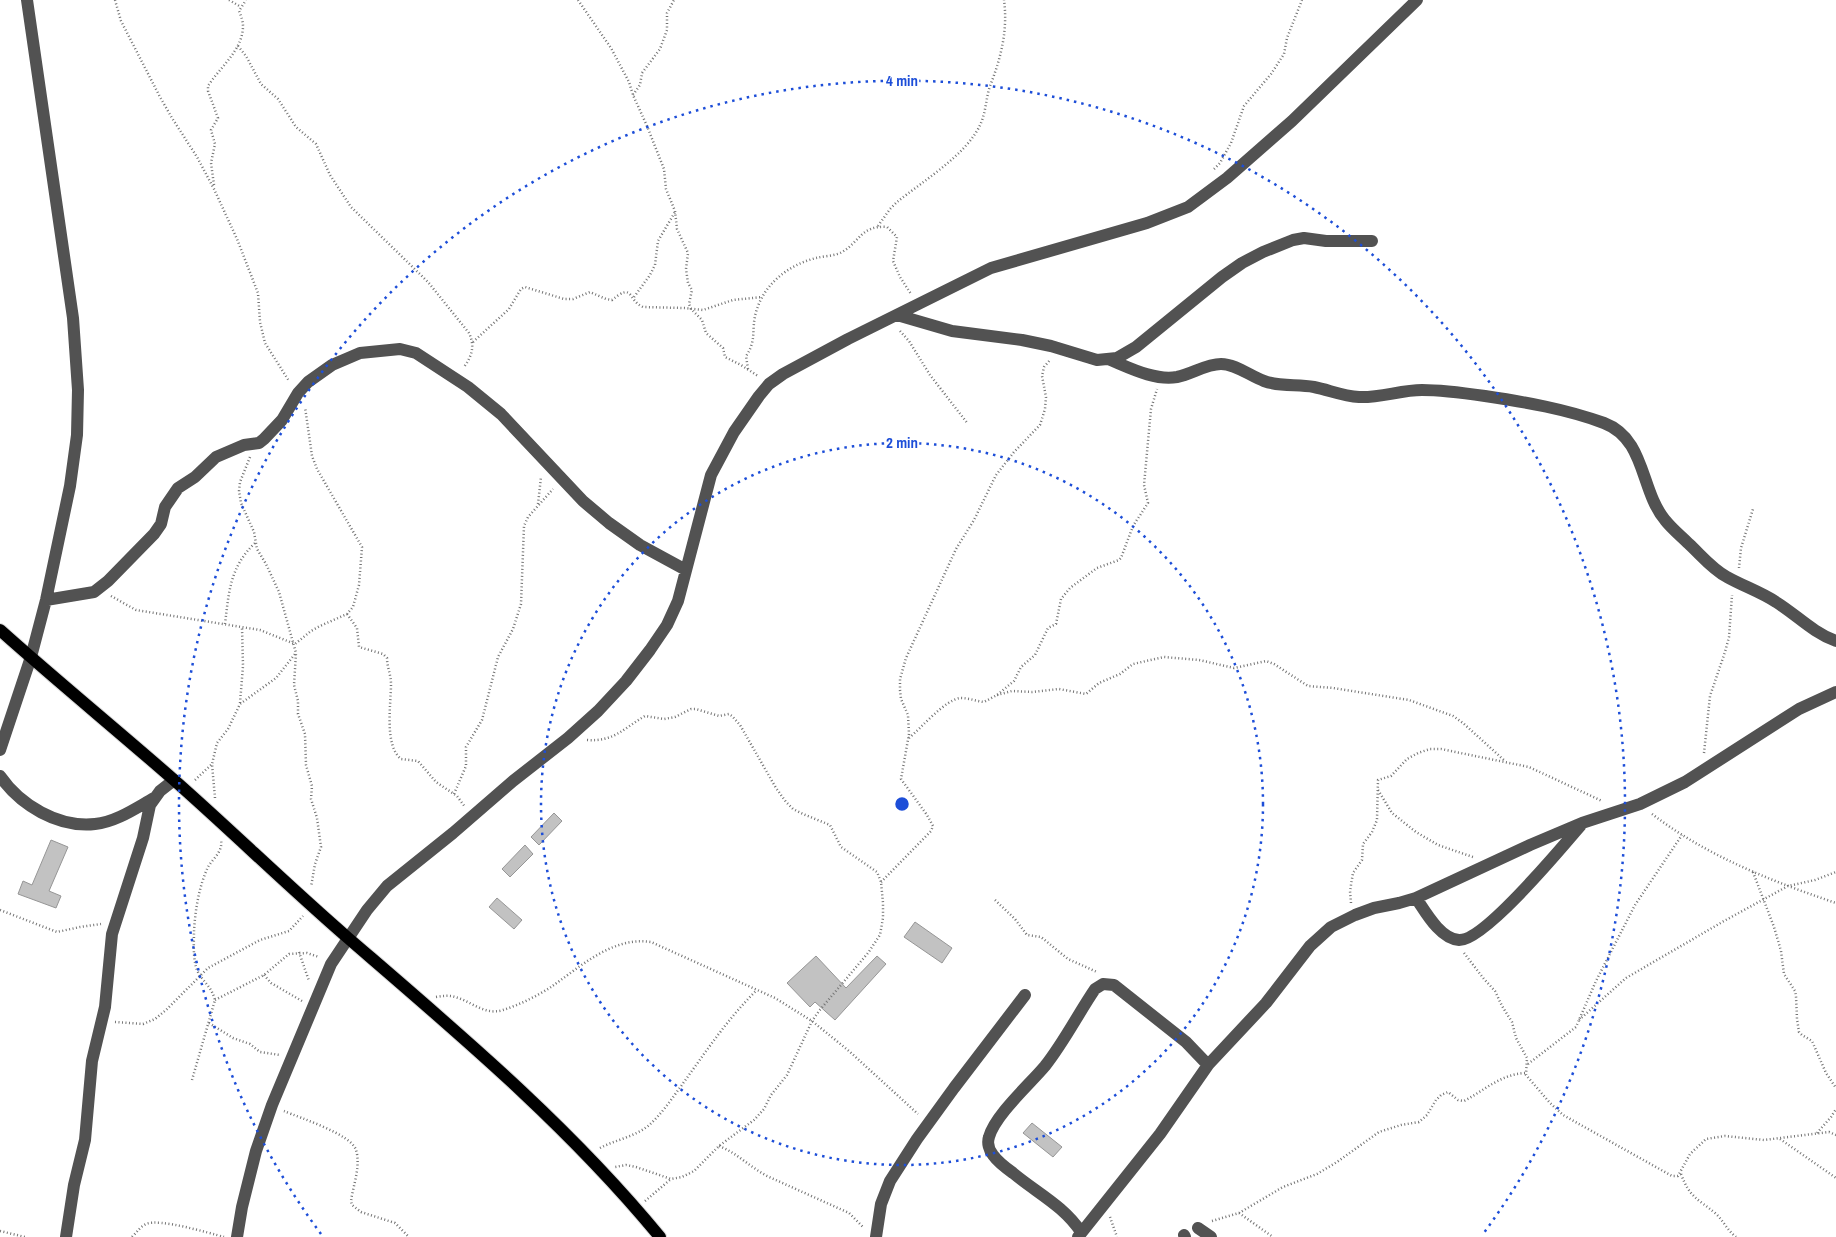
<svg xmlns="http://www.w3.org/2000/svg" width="1836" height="1237" font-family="'Archivo Narrow',sans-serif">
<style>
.building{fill:#c2c2c2;stroke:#969696}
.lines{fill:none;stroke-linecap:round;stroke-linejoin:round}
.major-casing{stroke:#dbdbdb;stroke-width:14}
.path{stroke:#747474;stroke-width:2.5;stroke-dasharray:1 2.5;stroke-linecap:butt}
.minor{stroke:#525252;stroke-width:12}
.major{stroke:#000;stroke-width:12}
.ring{fill:none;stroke:#1d4ed8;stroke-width:2.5;stroke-dasharray:2.5 5}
.centre{fill:#1d4ed8;stroke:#fff;stroke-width:2.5}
.ring-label{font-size:15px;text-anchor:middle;font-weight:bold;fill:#1d4ed8;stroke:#fff;stroke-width:4;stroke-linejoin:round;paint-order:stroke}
</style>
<rect width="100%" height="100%" fill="#fff"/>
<path class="building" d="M554 813 562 821 539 845 531 837Z
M51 840 68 847 49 891 61 896 56 908 18 894 23 881 32 885Z
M525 845 533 854 510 877 502 869Z
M497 898 522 920 514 929 489 907Z
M915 922 952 948 942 963 904 937Z
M816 956 846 988 877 956 886 964 835 1020 815 1002 810 1007 787 983Z
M1032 1123 1062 1147 1053 1157 1023 1133Z"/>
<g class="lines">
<defs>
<path id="major" d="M0 630C57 681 117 730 174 780 233 832 289 887 348 938 457 1032 568 1125 660 1237"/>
</defs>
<use href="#major" class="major-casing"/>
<path class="path" d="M115 0 121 21 160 97 172 118 197 157 214 189 237 239 258 293 260 322 265 343 289 381
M229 0 241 7
M578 0 611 48 629 82 633 95 647 126 664 169 666 189 675 211 677 229 688 253 686 269 688 283 692 290 689 304 691 309 702 320 706 333 723 348 725 357 741 365 758 376
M238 46 246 56 261 84 278 99 296 127 316 144 330 175 351 207 428 282 469 333C475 346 472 356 464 367
M633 95 640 85 642 73 660 49 667 30V13L674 0
M1214 169 1220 163 1231 143 1244 106 1271 74 1284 54 1287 38 1302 0
M214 185 211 163 215 144 211 130 218 118 208 91V86C220 67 243 50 243 26 243 21 241 16 239 11L246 0
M878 226 890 209 897 202C923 181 968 154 981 123 986 111 986 98 990 86 1001 58 1008 30 1004 0
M634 297 650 275 655 265 658 241 675 212
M900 331 909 341 930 375 968 424
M473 342 509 309 521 289 525 287 564 299H573L590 292 606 299 612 300C634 282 627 300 643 307L684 308 703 310 733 300 762 297
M748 369 746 356C757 340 751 330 756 312 764 284 788 265 816 258 824 256 835 256 842 252 860 242 861 225 887 227L897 237 893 261 900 277 911 294
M250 457 240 482 239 491 241 503 254 532 257 549 266 564 279 592 296 653 294 685 298 701V714L305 734 306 765 312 786 311 799 317 818 321 847 315 864 311 887
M538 504 541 477
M1739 568 1741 548 1753 509
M111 596 136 610 260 630 295 644 311 631 320 626 347 614 353 607 359 585 362 547 317 469 312 456 305 407
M347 614 357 628 359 647 383 654 387 658C387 667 391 675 391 684 391 705 384 745 401 759L418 761 436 782 457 796 465 807
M225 624C229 591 230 567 255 543
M997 695 1012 691 1032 692 1059 689 1086 694 1099 683 1120 674 1133 664 1164 657 1199 660 1234 668 1266 661 1274 664 1308 686 1333 688 1409 700 1453 716 1463 723 1505 761
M240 703 243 666 242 627
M909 738C921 728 945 700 960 698 969 698 976 701 984 702L997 695 1014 681 1021 667 1035 655 1048 628 1056 624 1061 599 1070 588 1097 568 1119 560 1121 558 1133 526 1148 503 1144 485 1151 409 1157 389
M587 740C614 742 624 728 645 716L664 719 675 717 691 709H696L719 716 729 714 732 716 740 725 776 788 786 802 793 809 803 814 830 825 841 847 877 872 881 882 883 903V918L880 935 868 953 819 1011 812 1021 787 1075 771 1095 764 1109 754 1120 719 1146 694 1171 682 1177 671 1179 636 1167 626 1165 615 1167
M1704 753 1710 696 1725 652 1729 637 1732 595
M195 780 212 764
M1378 790 1392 813 1416 832 1438 845 1473 857
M454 794 466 766V747L482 720 498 657 513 629 521 604 524 526 528 517 553 489
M215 798 212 764 217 743 228 729 240 704 276 678 295 654
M1652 814C1707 856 1771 881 1836 903
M1753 872 1774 927 1781 951 1784 974 1795 991 1796 996 1797 1019 1799 1032 1802 1035 1812 1041 1826 1073 1836 1088
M881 882 931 831 933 826 927 815 901 779 909 734 908 715 901 699 900 690V679L906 658 956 549 974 520 996 475 1014 452 1040 425 1045 409 1046 397 1042 376 1044 367 1050 360
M995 900 1015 919 1027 935 1041 937 1068 959 1097 972
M1351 903 1350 891 1353 873 1362 860 1363 844 1372 832 1377 820 1378 780 1391 776 1407 759 1418 753 1430 749H1441L1529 767 1602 801
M0 910 57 932 80 927 101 924
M299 952 309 981
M1464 953 1484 979 1495 991 1502 1006 1512 1022 1516 1038 1527 1058 1526 1075 1550 1103 1563 1115 1672 1176H1678L1690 1154 1706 1139 1725 1136 1764 1140 1829 1132 1836 1135
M264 975 271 983 302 1001
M436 997C443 996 449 995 455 997 471 1001 485 1016 503 1010 519 1005 537 996 551 987 580 967 613 936 651 942L775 998 812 1021 849 1051 918 1114
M215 1000 264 975 289 954 307 953 319 957
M1579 1020 1626 978 1724 921 1788 886 1815 880 1836 872
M115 1022 143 1024 155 1019 166 1010 208 968 260 940 289 931 303 916
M209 1023 233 1038 250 1044 260 1052 280 1055
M1528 1064 1576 1027 1596 981 1635 905 1682 835
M192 1080 215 1000C212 989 207 985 201 977 192 966 194 945 194 932 195 911 199 886 208 867 213 858 223 852 221 840
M284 1111C300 1118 351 1134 356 1150 361 1166 353 1186 351 1201L352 1205 361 1212 395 1223 409 1237
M1817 1133 1831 1117 1836 1109
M1780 1139 1836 1178
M719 1146C737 1153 750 1167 767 1176L849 1213 864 1228
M600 1148C615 1140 634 1137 648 1126 662 1114 673 1097 684 1082 707 1050 729 1017 757 990
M1681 1174C1690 1198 1697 1198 1715 1213 1723 1220 1727 1230 1736 1237
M645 1201 671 1179
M1239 1213 1273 1237
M1110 1217 1117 1237
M1212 1221 1239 1213 1283 1187 1317 1174 1337 1162 1379 1132 1401 1125 1419 1122 1427 1115 1436 1100 1441 1095 1448 1092 1458 1100 1464 1101C1485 1090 1501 1074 1526 1073
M0 1231 25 1237
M132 1237C137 1232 140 1227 146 1224 159 1218 209 1233 224 1237"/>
<path class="minor" d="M897 315 952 331 1022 340 1051 346 1097 360 1117 358 1136 347 1222 277 1242 263 1263 252 1293 240 1304 238 1326 241H1372
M1108 359C1128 367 1154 381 1177 377 1192 374 1206 364 1221 364 1236 364 1250 376 1264 381 1280 387 1297 384 1314 387 1329 390 1343 396 1359 397 1380 398 1401 390 1422 390 1443 390 1464 393 1485 396 1525 402 1566 409 1604 423 1646 439 1640 490 1665 520 1672 529 1681 536 1689 544 1701 555 1712 569 1727 577 1743 586 1761 592 1776 602 1797 615 1812 632 1836 641
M46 600 94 592 108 581 154 534 161 524 165 507 178 488 195 477 216 457 244 445 259 443 264 439 282 420 298 393 308 382 332 365 360 353 400 349 416 353 468 387 501 414 583 501 609 523 640 545 686 570
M0 750 31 657 46 600 70 486 77 435 78 390 73 318 27 0
M0 776C20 805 58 828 95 824 116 822 136 808 154 798
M1416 898C1425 911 1440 939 1459 940 1484 941 1563 846 1581 825
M1198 1228 1211 1237
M1081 1232C1064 1206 1037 1193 1013 1173 1006 1168 998 1162 993 1155 989 1150 987 1143 989 1137 995 1115 1030 1084 1045 1066 1064 1042 1078 1014 1095 989L1103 984 1114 985 1186 1042 1208 1065
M1184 1235 1185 1237
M66 1237 74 1185 85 1140 92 1061 105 1007 112 934 143 838 150 805 160 791 174 780
M237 1237 242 1207 256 1151 272 1105 331 964 367 910 387 886 453 833 513 781 568 738 598 711 626 681 650 650 667 625 678 601 711 475 734 432 759 396 769 384 783 374 848 339 991 268 1147 223 1188 207 1227 178 1292 121 1417 0
M876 1237 881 1204 890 1181 917 1139 954 1088 1025 995
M1078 1237 1160 1134 1208 1065 1266 1003 1310 946 1331 927 1355 915 1374 908 1399 903 1416 898 1530 845 1582 823 1640 804 1685 782 1799 709 1836 692"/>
<use href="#major" class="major"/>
</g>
<g class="ring">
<circle cx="902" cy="804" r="361"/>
<path d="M321 1234A723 723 0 1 1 1483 1234"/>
</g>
<circle cx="902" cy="804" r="8" class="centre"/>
<g class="ring-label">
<text x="902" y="86">4 min</text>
<text x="902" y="448">2 min</text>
</g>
</svg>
